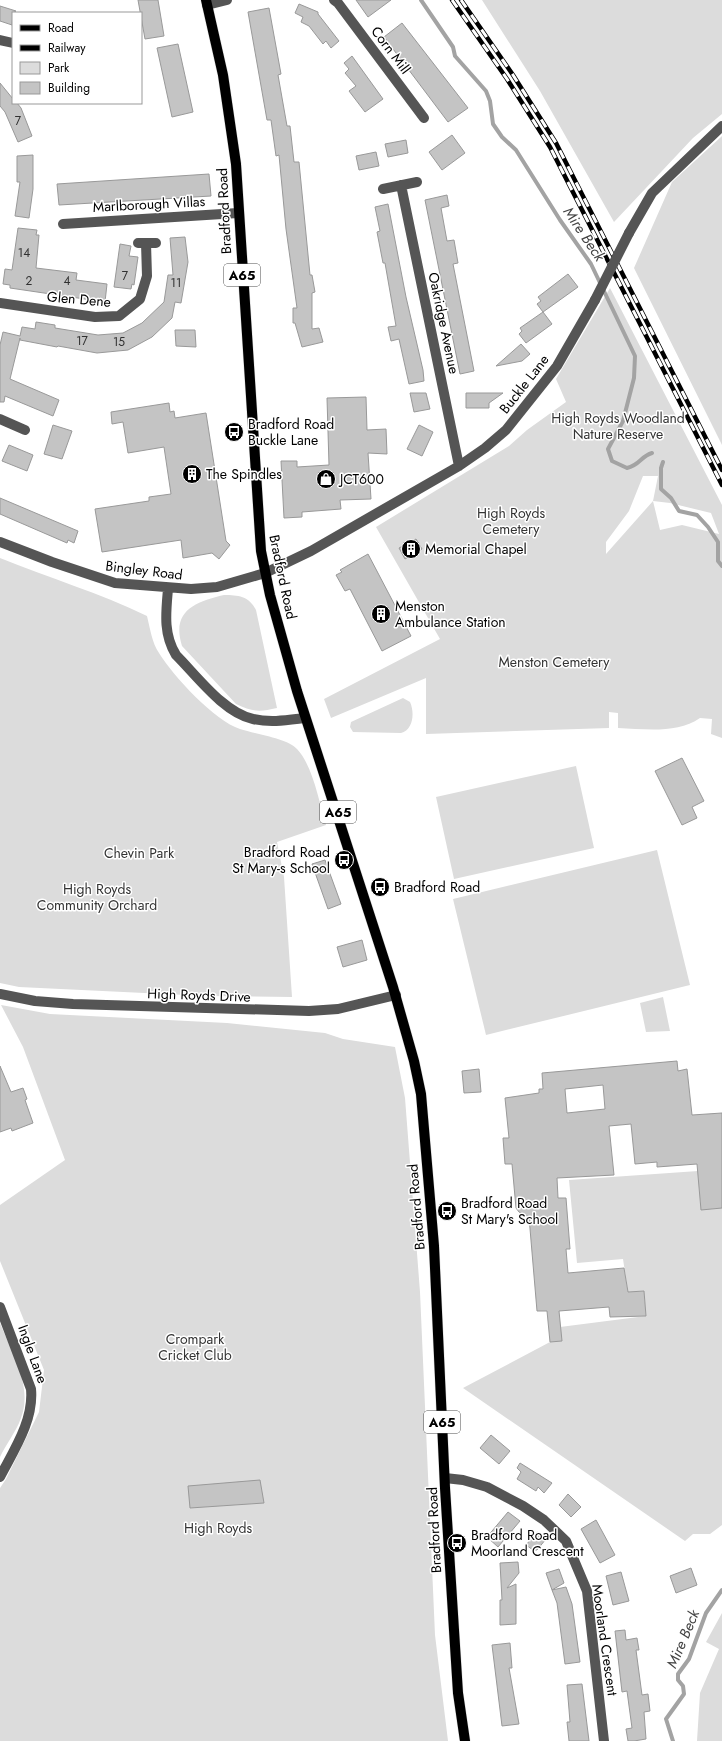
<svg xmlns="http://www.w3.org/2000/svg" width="722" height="1741" font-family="Jost,sans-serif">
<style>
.green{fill:#dcdcdc;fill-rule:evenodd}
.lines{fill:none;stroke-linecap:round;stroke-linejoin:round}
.stream{stroke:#a3a3a3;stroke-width:4}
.building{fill:#c4c4c4;stroke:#999;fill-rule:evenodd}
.major-casing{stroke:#dbdbdb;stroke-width:11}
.minor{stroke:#555;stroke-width:10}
.major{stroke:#000;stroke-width:10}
.rail-casing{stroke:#000;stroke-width:4.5}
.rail{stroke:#fff;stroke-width:3;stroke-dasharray:9;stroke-linecap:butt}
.minor-bridge{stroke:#555;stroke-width:10}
.labels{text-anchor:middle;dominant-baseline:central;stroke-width:3;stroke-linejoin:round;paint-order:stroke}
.number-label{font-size:12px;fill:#313131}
.shield{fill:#fff;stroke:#4c4c4c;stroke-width:1}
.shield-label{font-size:13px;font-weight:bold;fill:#000}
.street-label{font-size:14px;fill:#000;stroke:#fff}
.park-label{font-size:14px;fill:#333;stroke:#fff}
.poi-label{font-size:14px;fill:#000;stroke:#fff;text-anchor:start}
.water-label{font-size:15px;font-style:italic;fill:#444;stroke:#fff}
</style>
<rect width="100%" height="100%" fill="#fff"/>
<path class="green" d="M482 0H722V114L693 138 614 222 540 91Z
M722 136V445L634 268 672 182Z
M610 288 722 505V738L711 734 712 719 700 718C677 734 645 729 618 728V713L609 712V728L426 734V678L331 718 324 699 440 639 376 527 509 446 527 430 566 402 556 379ZM643 476H658L653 501 606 554V542L629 511ZM653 501 670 503 711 513 719 534 682 525 660 530Z
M0 558C49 578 100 593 147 616 150 628 152 643 159 653 173 676 215 721 240 729 255 734 287 738 297 749 313 766 319 802 326 825L277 842 284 877 292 997 207 996 19 987 0 983Z
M224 595C238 595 249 596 256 610L277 708C260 712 252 712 236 704L182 646C171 611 195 602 224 595Z
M403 698 410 702C415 713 413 730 401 733L353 732 350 727 351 722Z
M576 766 594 848 454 879 436 797Z
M657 850 690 985 486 1035 453 899Z
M663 997 670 1031 646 1032 640 1003Z
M1 1005 50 1014 227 1023 325 1033 343 1039 395 1047 405 1098 420 1292 435 1635 448 1741H0V1488L6 1479 39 1412 44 1370 0 1261V1205L65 1160 23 1047Z
M698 1171 701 1209 722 1208V1525L710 1534H693L685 1541 463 1388 550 1342 561 1341 560 1327 646 1316 644 1291 628 1292 623 1259 577 1263 569 1180Z
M0 1323C12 1353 33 1386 21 1418 16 1432 6 1444 0 1457Z
M722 1613V1741H697L700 1693 719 1649 706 1642Z"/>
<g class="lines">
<path class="stream" d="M421 0 453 47 455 56 486 91 490 101 493 124 502 137 516 150 560 220 591 264 635 356 634 378 623 421 608 449 612 461 627 468C640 465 641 456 652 453
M663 462 661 468V489L671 498 679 511 697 515 708 527 718 542V561L722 566
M673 1741 666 1719 684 1694 683 1686 678 1680V1674L689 1659 706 1613 722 1590"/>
</g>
<path class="building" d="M138 0H158L164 36 145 39Z
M356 0H391L368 17Z
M299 4 318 12V14L339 41 331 48 326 41 323 44 309 26 301 22 303 17 295 13Z
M0 6 16 11 13 13 12 25 0 21Z
M269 8 281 74 278 75 287 126H290L294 162H299L310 275H312L315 292 312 293V329L319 328 323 342 302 347 295 323H293V308H297L286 229 279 155 276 156 271 120H267L248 12Z
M402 23 468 108 448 122 384 37Z
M178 44 193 112 172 117 157 48Z
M352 56 383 99 365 112 349 91 356 86 345 73 349 69 344 63Z
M0 83 13 99V103H17L21 108 32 136 18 142 5 112 0 106Z
M452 135 465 153 442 170 429 152Z
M406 140 408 153 388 157 385 144Z
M376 152 379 166 359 170 356 156Z
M33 155V189L29 218 15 216 20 182H17V156Z
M209 174 211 196 59 205 57 184Z
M447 195 449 206 441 208 447 241 454 240 458 263 453 264 474 371 460 374 425 200Z
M388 204 406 297 423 370 424 381 409 384 399 339 391 341 388 327 396 326 385 263H383L377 232 380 231 375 207Z
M18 228 37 230 36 235H39L36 268 77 273 76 280 107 284 105 302 10 288V285L3 284 5 269 12 270Z
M185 237 188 262 181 303 175 302 172 318 152 337 128 350 97 353 58 346 57 347 20 340V338L10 379 59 400 53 416 5 396 4 402H0V345L3 332 20 336 22 327 35 329 36 322 55 325V328L98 335 123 333 142 323 164 302 168 275H173L170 238Z
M120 244 131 246 129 256 138 257 134 285 132 284 131 289 114 287Z
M568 274 578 287 543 312 552 324 526 343 519 334 522 331 520 328 543 312 537 304 541 301 538 297Z
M175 330H195L196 347 176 346Z
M521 344 530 354 522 361 496 366Z
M410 393H426L430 409 414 412Z
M466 393H503L489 403V408H466Z
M366 397 367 430 386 429 387 454 368 453 371 499 340 500 341 509 302 512V517L284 518 281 461H297V467L329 465 327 398Z
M169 403 170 412 174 411 175 418 206 413 226 541 230 545 219 559 212 553 183 558 181 540 102 552 95 509 149 501V497L171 494 164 447 128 453 123 422 112 424 111 412Z
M53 425 72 431 62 459 44 454Z
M419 425 433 432 422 456 407 449Z
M9 445 33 455 27 471 2 461Z
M0 498 78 531 74 543 68 540 67 543 0 514Z
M416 539 422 549 405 559 399 548Z
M368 554 411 636 382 651 350 589 345 591 336 575 342 572 340 570Z
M682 758 704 801 692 807 697 818 682 825 655 771Z
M325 860 341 904 328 909 312 864Z
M362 940 367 960 343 967 337 947Z
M677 1061 678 1071 687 1069 692 1115 722 1113V1208L701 1210 697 1164 657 1167V1162L635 1164 631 1124 609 1126 614 1175 557 1178 558 1198H566L570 1249H566L568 1273 624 1268 628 1292 644 1291 646 1316 610 1317 609 1307 559 1311 562 1341 550 1342 547 1311H537L529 1217 519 1212 516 1208 512 1164H505L503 1138H509L505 1098 539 1093V1089H543L542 1073ZM603 1085 605 1109 567 1113 565 1089Z
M0 1066 11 1092 23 1088 27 1099 25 1100 33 1123 12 1131 11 1128 0 1132Z
M479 1069 481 1092 464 1093 462 1071Z
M491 1435 510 1451 499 1464 480 1448Z
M520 1463 552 1483 544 1493 538 1487 536 1491 517 1479 521 1472 517 1468Z
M260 1480 264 1503 190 1508 188 1486Z
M568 1494 581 1507 571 1517 559 1505Z
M508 1512 520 1521 498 1547 487 1537Z
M596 1520 615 1555 600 1563 581 1529Z
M537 1532 546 1539 537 1550H533L526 1545Z
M518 1562 519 1573 507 1588 516 1584V1624L500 1625V1600H502L500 1563Z
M691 1568 697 1585 676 1593 670 1576Z
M559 1569 564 1583 552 1590 546 1573Z
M621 1572 629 1601 613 1605 606 1576Z
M566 1587 572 1604 580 1662 565 1664 557 1603 552 1590Z
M625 1630 626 1640 637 1638 639 1650H636L642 1695 648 1694 650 1711 644 1712 646 1739 634 1741H628L626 1729 632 1728 627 1691 622 1692 615 1631Z
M510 1643 512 1668H509L519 1724 502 1726 492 1645Z
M582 1684 589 1741H569L567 1722H570L567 1685Z"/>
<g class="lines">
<defs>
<path id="major" d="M206 0 223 75 236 164 261 551 270 595 297 691 393 987 414 1061 421 1094 434 1246 445 1488 458 1693 465 1741"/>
</defs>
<use href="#major" class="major-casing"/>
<path class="minor" d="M334 0 338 3 424 118
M207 5 227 0
M0 40 13 43
M401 185 459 466
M383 189 417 182
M63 224 238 213
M629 233 652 193 722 126
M138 243H156
M0 303 95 317 119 316 140 299 147 276 146 243
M0 419 25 430
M0 542 52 562 115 583 191 589 217 587 265 573 311 551 459 466 485 448 506 430 557 366 595 300
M168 589C166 612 163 634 176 655 197 676 224 713 253 719 271 723 288 720 305 718
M0 994 35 1001 73 1004 309 1011 338 1009 396 995
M0 1307 31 1389C34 1420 14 1450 0 1477
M445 1478 463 1480 487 1487 523 1506 544 1520 566 1541 587 1591 604 1741"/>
<use href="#major" class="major"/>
<defs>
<path id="rail" d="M452 0 507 79 550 147 722 485
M461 0 513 75 556 143 722 470"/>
</defs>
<use href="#rail" class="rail-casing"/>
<use href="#rail" class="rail"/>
<path class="minor-bridge" d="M595 300 629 233"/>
</g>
<defs>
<symbol id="bus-disc" viewBox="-11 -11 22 22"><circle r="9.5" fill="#000" stroke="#fff"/><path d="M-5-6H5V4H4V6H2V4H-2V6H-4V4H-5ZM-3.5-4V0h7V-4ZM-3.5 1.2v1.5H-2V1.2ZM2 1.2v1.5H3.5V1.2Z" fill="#fff"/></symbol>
<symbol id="building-disc" viewBox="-11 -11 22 22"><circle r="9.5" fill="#000" stroke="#fff"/><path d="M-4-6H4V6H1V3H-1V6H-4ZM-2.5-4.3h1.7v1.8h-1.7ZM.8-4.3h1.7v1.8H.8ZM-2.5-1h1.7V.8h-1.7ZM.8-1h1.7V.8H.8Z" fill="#fff"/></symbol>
<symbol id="shop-disc" viewBox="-11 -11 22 22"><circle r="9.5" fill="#000" stroke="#fff"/><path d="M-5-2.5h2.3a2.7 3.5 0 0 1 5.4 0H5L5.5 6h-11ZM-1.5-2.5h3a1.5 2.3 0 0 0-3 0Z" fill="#fff"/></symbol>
</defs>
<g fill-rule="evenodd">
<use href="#bus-disc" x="223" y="421" width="22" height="22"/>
<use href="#building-disc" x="181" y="463" width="22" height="22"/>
<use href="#shop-disc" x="315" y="468" width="22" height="22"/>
<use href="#building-disc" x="400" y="538" width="22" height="22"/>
<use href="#building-disc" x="370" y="603" width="22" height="22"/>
<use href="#bus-disc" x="333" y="849" width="22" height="22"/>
<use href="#bus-disc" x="369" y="876" width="22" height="22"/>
<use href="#bus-disc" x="436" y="1200" width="22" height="22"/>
<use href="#bus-disc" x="446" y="1532" width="22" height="22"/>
</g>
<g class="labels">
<g class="number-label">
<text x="18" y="121">7</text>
<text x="24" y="253">14</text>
<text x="125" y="276">7</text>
<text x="29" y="281">2</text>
<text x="67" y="281">4</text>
<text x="176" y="283">11</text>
<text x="82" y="341">17</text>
<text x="119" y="342">15</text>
</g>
<g class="shield">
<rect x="224" y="264" width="36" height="22" rx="3"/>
<rect x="320" y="801" width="36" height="22" rx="3"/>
<rect x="424" y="1411" width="36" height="22" rx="3"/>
</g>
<g class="shield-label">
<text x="242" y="275">A65</text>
<text x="338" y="812">A65</text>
<text x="442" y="1422">A65</text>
</g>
<g class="street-label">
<text transform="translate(391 50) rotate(53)">Corn Mill</text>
<text transform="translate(149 204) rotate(-3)">Marlborough Villas</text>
<text transform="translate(224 211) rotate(-93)">Bradford Road</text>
<text transform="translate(79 299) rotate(5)">Glen Dene</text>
<text transform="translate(444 323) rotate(78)">Oakridge Avenue</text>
<text transform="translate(524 384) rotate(-52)">Buckle Lane</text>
<text transform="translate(144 570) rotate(7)">Bingley Road</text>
<text transform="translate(283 577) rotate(78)">Bradford Road</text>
<text transform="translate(199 995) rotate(2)">High Royds Drive</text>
<text transform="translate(416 1207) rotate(-95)">Bradford Road</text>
<text transform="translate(33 1354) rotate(70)">Ingle Lane</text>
<text transform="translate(434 1530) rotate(-93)">Bradford Road</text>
<text transform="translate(605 1640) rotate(82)">Moorland Crescent</text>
</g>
<g class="park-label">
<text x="618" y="418">High Royds Woodland<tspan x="618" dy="16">Nature Reserve</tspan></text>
<text x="511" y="513">High Royds<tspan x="511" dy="16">Cemetery</tspan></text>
<text x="554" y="662">Menston Cemetery</text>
<text x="139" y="853">Chevin Park</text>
<text x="97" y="889">High Royds<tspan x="97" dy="16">Community Orchard</tspan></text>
<text x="195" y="1339">Crompark<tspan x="195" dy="16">Cricket Club</tspan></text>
<text x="218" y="1528">High Royds</text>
</g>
<g class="poi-label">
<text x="248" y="424">Bradford Road<tspan x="248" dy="16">Buckle Lane</tspan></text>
<text x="206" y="474">The Spindles</text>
<text x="340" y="479">JCT600</text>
<text x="425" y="549">Memorial Chapel</text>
<text x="395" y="606">Menston<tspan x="395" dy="16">Ambulance Station</tspan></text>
<text x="330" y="852" text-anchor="end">Bradford Road<tspan x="330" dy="16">St Mary-s School</tspan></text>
<text x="394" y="887">Bradford Road</text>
<text x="461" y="1203">Bradford Road<tspan x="461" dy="16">St Mary's School</tspan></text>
<text x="471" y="1535">Bradford Road<tspan x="471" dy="16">Moorland Crescent</tspan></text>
</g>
<g class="water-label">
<text transform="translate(584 234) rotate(56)">Mire Beck</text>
<text transform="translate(683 1639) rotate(-67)">Mire Beck</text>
</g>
</g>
<rect x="12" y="12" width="130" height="92" fill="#ffffff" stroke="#999999"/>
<rect x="20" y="25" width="20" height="6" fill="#000000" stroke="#999999"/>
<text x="48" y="32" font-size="12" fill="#000000">Road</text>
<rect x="20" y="45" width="20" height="6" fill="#000000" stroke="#999999"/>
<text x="48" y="52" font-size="12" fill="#000000">Railway</text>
<rect x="20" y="62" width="20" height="12" fill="#dcdcdc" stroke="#999999"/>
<text x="48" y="72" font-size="12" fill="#000000">Park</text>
<rect x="20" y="82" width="20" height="12" fill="#c4c4c4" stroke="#999999"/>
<text x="48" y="92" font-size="12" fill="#000000">Building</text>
</svg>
